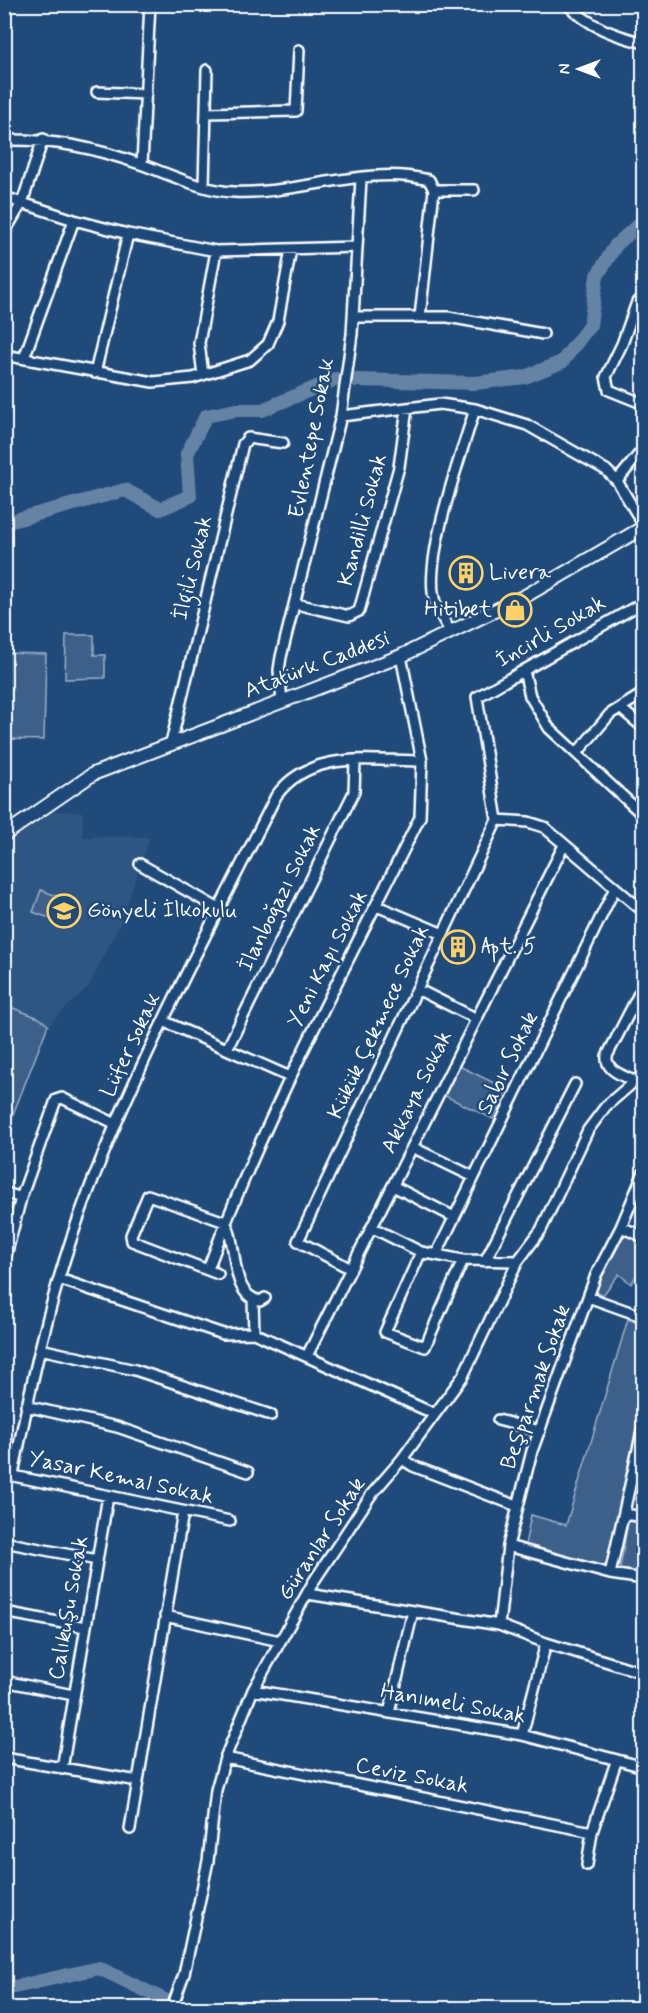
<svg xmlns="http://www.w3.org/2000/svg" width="648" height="2013" font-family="Mynerve,sans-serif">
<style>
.built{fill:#2e5683}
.green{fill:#3c618b;stroke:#9eb0c5;stroke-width:1.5}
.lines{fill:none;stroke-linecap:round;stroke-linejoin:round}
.river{stroke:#6583a4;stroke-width:14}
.street-casing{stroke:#fff;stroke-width:14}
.secondary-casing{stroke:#fff;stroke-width:16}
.street{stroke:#1f4a7a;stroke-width:9}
.secondary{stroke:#1f4a7a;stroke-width:12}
.labels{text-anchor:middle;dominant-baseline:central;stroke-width:5;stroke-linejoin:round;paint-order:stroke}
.street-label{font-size:22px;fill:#fff;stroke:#1f4a7a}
.poi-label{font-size:22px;fill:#fff;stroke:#1f4a7a;text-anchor:start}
</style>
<rect width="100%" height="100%" fill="#1f4a7a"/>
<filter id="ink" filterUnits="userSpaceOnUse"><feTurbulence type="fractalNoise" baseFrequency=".0167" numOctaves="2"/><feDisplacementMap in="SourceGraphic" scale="12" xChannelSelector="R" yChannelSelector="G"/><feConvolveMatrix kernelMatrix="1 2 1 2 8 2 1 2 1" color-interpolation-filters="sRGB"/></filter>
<g filter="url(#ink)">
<path class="built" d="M40 811 83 812V837H150L120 924 89 986 48 1025 38 1018 5 1005 4 876 12 831Z"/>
<path class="green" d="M66 635H94V655H105V678L65 679Z
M5 653 46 654 44 740 5 739Z
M41 890 59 897 52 919 33 912Z
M5 1005 39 1018 48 1025 5 1135Z
M457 1065 507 1089 493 1119 443 1095Z
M624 1235 643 1243V1265L631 1284 619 1274 603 1295 595 1291Z
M628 1319 643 1325V1393L607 1570 525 1545 531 1515 566 1525Z
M628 1521 643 1523V1573L620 1569Z"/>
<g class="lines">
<path class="river" d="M356 380 475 383 525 377 562 362 590 325 597 276 616 245 644 220
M4 523 125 490 160 509 190 496 187 454 206 416 236 410H262L336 379
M4 1992 10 1988 99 1968 173 2004 177 2008"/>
<defs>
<path id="street" d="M567 4C590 27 613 35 644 43
M97 92 146 94
M206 113 296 111 299 50
M4 140C55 139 95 148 143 165 171 175 204 191 234 192 297 195 368 164 429 180L434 190 420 317
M142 164 150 4
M204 185 207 70
M434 190H474
M4 197 74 220 128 234 216 251 357 247
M4 233 22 203 43 139
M637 302 622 344 606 377 609 390 644 404
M353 317H448L543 334
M4 355 153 382 193 378 250 360 268 344 278 321 291 249
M24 358 74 220
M95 373 128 234
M203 375 199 343 216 251
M341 416 440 404 475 409 527 425 606 470 617 481 644 526
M617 481 644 448
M296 604 349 616 359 611 399 467 407 408
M450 631C445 622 438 612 435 602 422 561 462 452 475 409
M524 671 530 696 549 728 644 816
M282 702 279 670 281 657 341 416 352 334 361 179
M620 708 644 728
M171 743 243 444 248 438 283 443
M577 753 610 714 644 693
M497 820 477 697 644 602
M497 820 528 822 544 827 644 912
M140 864 219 909
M377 906 443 934
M417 989 475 1018
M163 1021 290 1077
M227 1049 354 792 355 761
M635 1082C623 1075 605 1071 607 1056L644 984
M412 1147 474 1177
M393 1186 454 1217
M4 1192 21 1198 56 1100 62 1098 116 1124
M621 1227 644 1237
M373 1228 421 1252 463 1260 518 1261
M421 1252 385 1332 425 1347 463 1260
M436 1255 615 888
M485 1261 575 1084
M4 1263 21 1198
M208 1269C266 1113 346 967 420 817L422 761 401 656
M351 1269 298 1241 497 820
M218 1274 132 1241 131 1235 148 1195 225 1222C239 1244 228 1294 260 1301L265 1298
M59 1279 223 1334 254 1333 435 1414
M588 1297 644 1317
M253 1299 254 1333
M40 1349 135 1370 271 1415
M307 1356 564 845
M26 1406 117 1427 248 1472
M498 1420 540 1431
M402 1459 413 1466 517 1506
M4 1474 230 1521
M13 1475C31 1383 51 1291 84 1203 137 1062 209 930 276 796 310 749 371 761 422 761
M624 1514 644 1517
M4 1542 97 1560
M508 1546 610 1574 644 1579
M610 1574 644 1423
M308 1594 499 1625 546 1643 644 1673
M4 1612 85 1627
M165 1616 280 1641
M499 1625 508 1546 532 1451 596 1275 621 1227 644 1172
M4 1681 73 1695
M253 1690 522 1735 644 1767
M389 1713 413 1611
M522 1735 546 1643
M4 1758 138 1781
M225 1758 592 1832
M62 1769 108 1496
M130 1829 183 1512
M587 1865 592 1832 616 1762
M172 2008 184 1974 208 1861 216 1790 225 1758 253 1690 314 1581 371 1495 402 1459 463 1376 518 1261 541 1230 588 1130 606 1106 644 1073"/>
<path id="secondary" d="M4 835 93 774 401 656 527 595 644 527"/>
</defs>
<use href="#street" class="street-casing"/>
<use href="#secondary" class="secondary-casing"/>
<use href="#street" class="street"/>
<use href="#secondary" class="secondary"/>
</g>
</g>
<defs>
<symbol id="building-ring" viewBox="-11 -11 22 22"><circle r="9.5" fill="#1f4a7a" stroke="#ffd166" stroke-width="1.5"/><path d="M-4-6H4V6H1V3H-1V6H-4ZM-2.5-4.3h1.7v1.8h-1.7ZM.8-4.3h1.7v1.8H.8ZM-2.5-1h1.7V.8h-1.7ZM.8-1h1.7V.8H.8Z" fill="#ffd166"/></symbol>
<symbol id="shop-ring" viewBox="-11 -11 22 22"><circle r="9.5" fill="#1f4a7a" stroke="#ffd166" stroke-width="1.5"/><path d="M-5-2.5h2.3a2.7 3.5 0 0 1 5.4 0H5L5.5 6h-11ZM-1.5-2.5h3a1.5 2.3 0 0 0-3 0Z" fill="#ffd166"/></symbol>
<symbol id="school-ring" viewBox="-11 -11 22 22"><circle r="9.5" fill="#1f4a7a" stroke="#ffd166" stroke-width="1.5"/><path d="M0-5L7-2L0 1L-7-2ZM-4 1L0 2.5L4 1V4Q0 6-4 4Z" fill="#ffd166"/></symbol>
</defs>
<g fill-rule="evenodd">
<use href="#building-ring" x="447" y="554" width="38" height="38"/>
<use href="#shop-ring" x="496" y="591" width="38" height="38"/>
<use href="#school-ring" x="45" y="892" width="38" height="38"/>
<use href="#building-ring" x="439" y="928" width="38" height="38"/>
</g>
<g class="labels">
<g class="street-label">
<text transform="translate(312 438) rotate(-79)">Evlentepe Sokak</text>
<text transform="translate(363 520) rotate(-75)">Kandilli Sokak</text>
<text transform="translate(193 568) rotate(-76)">İlgili Sokak</text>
<text transform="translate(551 632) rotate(-30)">İncirli Sokak</text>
<text transform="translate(317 665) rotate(-21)">Atatürk Caddesi</text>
<text transform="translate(280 898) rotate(-64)">İlanboğazı Sokak</text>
<text transform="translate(328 959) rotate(-63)">Yeni Kapı Sokak</text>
<text transform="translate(379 1022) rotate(-65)">Kükük Çekmece Sokak</text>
<text transform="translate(131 1045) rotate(-65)">Lüfer sokak</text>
<text transform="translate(508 1063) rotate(-64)">Sabır Sokak</text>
<text transform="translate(417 1092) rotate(-64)">Akkaya Sokak</text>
<text transform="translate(536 1387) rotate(-71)">Beşparmak Sokak</text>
<text transform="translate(121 1478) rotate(12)">Yasar Kemal Sokak</text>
<text transform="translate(322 1539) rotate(-57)">Güranlar Sokak</text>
<text transform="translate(69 1608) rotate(-80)">Calıkuşu Sokak</text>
<text transform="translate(453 1704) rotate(10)">Hanımeli Sokak</text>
<text transform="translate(412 1776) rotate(11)">Ceviz Sokak</text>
</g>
<g class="poi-label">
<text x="489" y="573">Livera</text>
<text x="492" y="610" text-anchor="end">Hitibet</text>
<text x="87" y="911">Gönyeli İlkokulu</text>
<text x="481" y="947">Apt. 5</text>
</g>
</g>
<rect width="648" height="2013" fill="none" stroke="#1f4a7a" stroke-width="24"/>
<rect x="12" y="12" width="624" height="1989" fill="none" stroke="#fff" stroke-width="2" filter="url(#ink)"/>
<g transform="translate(579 69) rotate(270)" stroke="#1f4a7a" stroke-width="4.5" paint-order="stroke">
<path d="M0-4.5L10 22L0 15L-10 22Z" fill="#ffffff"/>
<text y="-9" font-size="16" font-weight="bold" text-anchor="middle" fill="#ffffff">N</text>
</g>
</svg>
